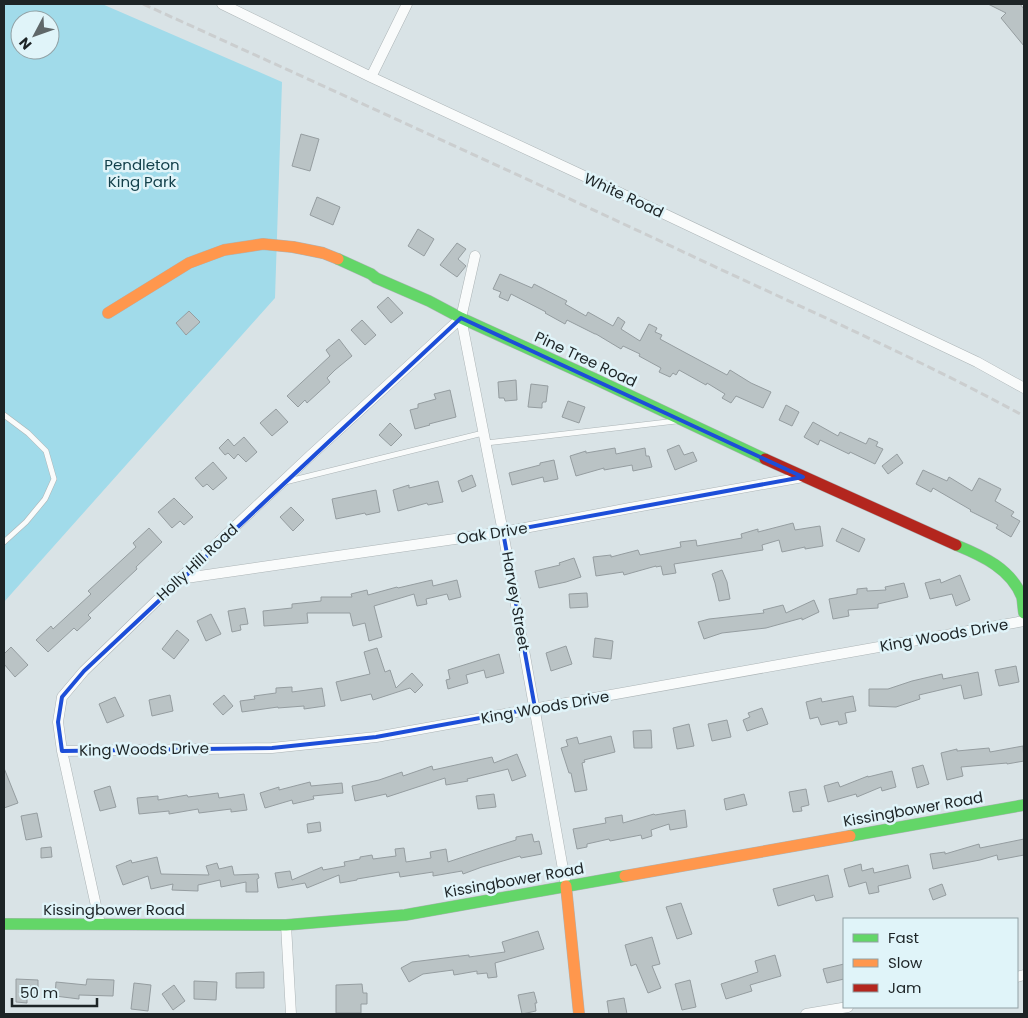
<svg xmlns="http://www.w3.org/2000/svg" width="1028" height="1018" font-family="Poppins,sans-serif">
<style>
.green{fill:#a1dbea;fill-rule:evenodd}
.building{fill:#bac3c5;stroke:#959da0}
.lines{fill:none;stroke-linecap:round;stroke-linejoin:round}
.lane-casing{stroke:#acb4b6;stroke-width:6}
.street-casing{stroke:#acb4b6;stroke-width:11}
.fast-casing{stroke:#acb4b6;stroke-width:12}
.slow-casing{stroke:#acb4b6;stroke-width:12}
.jam-casing{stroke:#acb4b6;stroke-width:12}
.lane{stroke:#f9fbfb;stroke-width:5}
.street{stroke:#f9fbfb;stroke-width:10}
.fast{stroke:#63d668;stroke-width:11}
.slow{stroke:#ff974d;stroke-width:11}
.jam{stroke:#b3261e;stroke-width:11}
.rail{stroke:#cbcecf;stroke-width:3;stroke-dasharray:8 4;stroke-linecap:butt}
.marked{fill:none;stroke:#1d4ed8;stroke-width:4;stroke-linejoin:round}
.labels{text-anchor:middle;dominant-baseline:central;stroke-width:5;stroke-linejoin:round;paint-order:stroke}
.park-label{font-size:15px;fill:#13404b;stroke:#e0f4f9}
.street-label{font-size:15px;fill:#1d2426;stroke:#e0f4f9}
</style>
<rect width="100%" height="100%" fill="#d9e3e6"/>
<path class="green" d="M4 4H102L282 82 275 298 4 602ZM20 20H50V50H20Z"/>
<path class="building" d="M988 4H1020L1024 9V46L1001 18 1006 13Z
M301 134 319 139 310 171 292 166Z
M317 197 340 207 333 225 310 215Z
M418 229 434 239 424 256 408 246Z
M457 243 466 249 458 259 466 266 457 277 440 265Z
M500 274 532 288 534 284 567 301 565 304 586 316 588 312 613 326 618 317 625 322 621 329 640 341 649 324 657 328 655 332 662 335 660 339 684 352 727 375 730 370 751 383 771 392 763 408 736 396 731 403 722 398 725 394 707 383 706 385 679 370 676 375 673 373 670 377 659 372 661 368 639 356 640 354 623 346 621 349 596 334H595L567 320 565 324 545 313 546 312 511 294 508 301 499 297 501 292 493 289Z
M388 297 403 313 391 323 377 307Z
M189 311 200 322 186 335 176 323Z
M362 320 376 335 365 345 351 330Z
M339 339 352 356 335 370 327 378 330 382 307 403 305 400 298 407 287 396 330 356 326 350Z
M516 380 517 400 505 401 504 398H499L498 382Z
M531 384 548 386 546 402H543L542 404V408L528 407Z
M450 390 456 417 429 424 430 425 415 429 410 410 418 408V404L436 399 434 394Z
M568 401 585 407 579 423 562 417Z
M786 405 799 412 792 426 779 420Z
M276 409 288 422 272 436 260 423Z
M813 422 838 436 840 432 866 444 869 438 878 442 876 446 883 449 875 464 850 452 849 454 820 440 818 445 804 437Z
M390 423 402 435 391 446 379 435Z
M244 437 257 452 246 462 238 454 234 459 228 453 225 455 219 448 228 439 234 446Z
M679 445 684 455 693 452 697 461 675 470 667 450Z
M615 448 616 454 645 448 646 456H649L652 467 633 471 632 465 604 470V468L576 476 570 456 586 451V453Z
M897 454 903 463 888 474 882 466Z
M554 460 558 479 544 482 543 477 512 485 509 473 540 465V463Z
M213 462 227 478 213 490 207 484 203 487 195 478Z
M923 470 947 481 949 477 972 491 979 478 1001 489 995 501 1014 512 1011 516 1020 521 1011 537 996 528 998 525 970 511 971 510 933 488 931 492 916 484Z
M472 475 476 486 462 492 458 481Z
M438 481 443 502 428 505 427 503 398 511 393 490 409 485V488Z
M376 490 380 512 366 515 365 513 336 519 332 499Z
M174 498 193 517 184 525 180 521 172 528 158 512Z
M291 507 304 520 293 531 280 517Z
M793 523 795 530 820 526 823 546 805 549V547L782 552 779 540 762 545 763 550 674 564 676 573 663 575 661 566 656 567V566L624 575 623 572 596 576 593 557 611 555V557L638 550 640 555 681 547 680 542 696 540 697 546 742 538 741 534 758 529V532Z
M149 528 162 542 136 567 137 569 88 615 91 618 77 631 74 628 48 652 36 640 51 626 53 629 91 594 88 591 136 547 133 543Z
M842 528 865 539 859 552 836 541Z
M574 558 581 577 566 582 539 588 535 571 560 565 559 563Z
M722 570 727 582 730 599 719 601 715 583 712 574Z
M960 575 970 600 956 606 952 594 930 599 925 583 940 579 941 583Z
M432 580 433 586 457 580 461 597 449 600 447 594 426 599 427 604 417 606 414 594 374 606 382 637 369 641 365 623 353 626 350 613H307L308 623 264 626 263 611 292 608V604L321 601V597H352L351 594 367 590 368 595 397 587 398 588Z
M904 583 908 597 878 604V608L848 610 849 616 833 619 829 599 857 594V589L867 588V591L886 590 885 587Z
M587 593 588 607 570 608 569 594Z
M814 600 819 612 802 620V618L766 628 722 633 704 639 698 622 709 619 764 613 763 610 783 605 786 613Z
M245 608 248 624 240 625 241 630 232 632 228 611Z
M211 614 221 634 206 641 197 621Z
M177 630 189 640 174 659 162 649Z
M595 638 613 641 611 659 593 657Z
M566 646 572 664 551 671 546 653Z
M11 647 28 665 15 677 4 664V654Z
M377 648 385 672 390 670 396 688 412 673 423 685 415 693 410 688 373 700 371 694 341 701 336 682 370 674 364 652Z
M499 654 504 673 486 678 484 670 466 675 468 683 448 689 446 680 450 679 448 670Z
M1016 666 1019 682 999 686 995 670Z
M978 672 982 695 964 699 961 685 919 695 920 699 896 707 869 706V689H888L912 681 942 674 943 679Z
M292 687V692L322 688 325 706 304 709V706L278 708V707L242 712 240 701 255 699 254 696 276 693V688Z
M170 695 173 711 152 716 149 700Z
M224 695 233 706 223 715 213 704Z
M853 696 856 711 845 713 847 723 839 725 838 721 821 725 818 717 810 719 806 702 821 698 822 702Z
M115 697 124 716 107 723 99 704Z
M762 708 768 724 747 731 743 720 750 717 748 713Z
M727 720 731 737 712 741 708 724Z
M689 724 694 746 677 749 673 728Z
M651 730 652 748H634L633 731Z
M611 736 615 752 584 760 585 762 582 763 587 790 575 792 571 773H569L561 748 568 746 566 740 577 737 579 744Z
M1023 746 1024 761 1007 764V763L961 767 963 776 947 780 941 753 957 749V751L989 748 990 752Z
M517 754 526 776 512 781 508 769 467 779 468 781 446 785 445 778 387 797 386 794 355 801 352 786 379 780 402 772 403 776 432 766 433 770 492 757 494 763Z
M923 765 929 784 917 788 912 768Z
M4 768 18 803 4 808Z
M892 771 896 787 882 791 881 787 857 797 856 794 828 802 824 786 838 782 840 787 868 776V777Z
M310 782 311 786 342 783 343 793 313 796 314 799 293 804 292 800 265 808 260 793 279 787V790Z
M110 786 116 807 100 811 94 791Z
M806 789 809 805 801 807 802 811 793 812 789 792Z
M218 793 219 798 244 794 247 810 231 812V809L199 813 198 809 169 814V811L139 814 137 798 158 796V800L187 795 188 797Z
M494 794 496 807 478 809 476 796Z
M744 794 747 805 726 810 724 799Z
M685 810 687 827 670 830 669 824 651 830 652 836 642 839 641 835 610 841 609 839 587 844V847L577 849 573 829 606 823 605 818 622 815 623 823 654 814 655 815Z
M37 813 42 837 26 840 21 816Z
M320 822 321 831 308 833 307 824Z
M532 834 534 842 539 841 542 854 521 858 520 856 482 867 463 874 462 871 433 876V872L400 877 399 872 357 879V880L340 883 339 875 307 888 305 883 278 888 275 873 290 871 292 880 322 867 323 870 345 866 344 862 360 859V857L372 855 373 859 396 856 395 849 404 848 406 862 431 858 430 852 446 849 448 862 487 849 516 840V837Z
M1024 839V855L998 860 997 855 980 860 933 869 930 854 945 852V854L979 844 980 848Z
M51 847 52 857 41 858V848Z
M157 857 161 874 209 875 206 866 217 863 219 869 232 866 234 875 258 874 259 878 257 879 258 892H246V882L221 887 220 880 198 885V891L172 890 173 884 151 889 148 876 123 885 116 866 131 860 132 863Z
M861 864 862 871 873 868 874 873 908 865 911 878 878 886 879 892 869 894 866 882 849 887 844 869Z
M828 875 833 897 816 901 814 895 778 906 773 889Z
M942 884 946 895 933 900 929 889Z
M681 903 692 934 677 939 666 907Z
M538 931 544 949 495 963 497 977 488 978 487 973 477 974V971L454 975 453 970 423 974 409 982 401 968 412 962 469 955V957L505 952 502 942Z
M652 937 660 964 652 966 661 988 648 993 636 964 631 966 625 945Z
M775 955 781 976 750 985 752 991 726 999 721 984 758 972 755 961Z
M844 964V979L827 983 823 969Z
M264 972V988H236V973Z
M16 979 38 980V996L27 995V1003L16 1002Z
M87 979 114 980 113 996 79 995V999L55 996 56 982 86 985Z
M690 980 696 1007 682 1010 675 984Z
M194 981 217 982 216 1000 194 999Z
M134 983 151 985 148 1011 131 1009Z
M362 984 363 993H367V1004H361V1013H336V985Z
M174 985 185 1001 173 1010 162 994Z
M534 992 537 1003H535L536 1011 522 1014 518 995Z
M624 998 627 1014H609L607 1001Z"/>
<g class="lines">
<defs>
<path id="lane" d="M4 415 28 433 46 451 54 479 45 499 26 522 4 542
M486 443 676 421
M285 482 483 433"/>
<path id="street" d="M222 4 371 77 582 175 977 362 1024 388
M371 77 407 4
M461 318 503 532 566 886
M179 579 503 532 630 508 803 477
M62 751 272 748 376 737 1024 621
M100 924 62 751 58 722 62 697 84 671 179 579 310 456 461 318 475 256
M286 925 291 1014
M1017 977 1024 975
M806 1014 848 1007"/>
<path id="fast" d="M338 259 371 274 376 278 429 301 461 318 595 379 765 459
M956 545C983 556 1011 569 1022 597 1023 602 1023 608 1024 613
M850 836 1024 805
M4 924 286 925 405 915 625 876"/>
<path id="slow" d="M108 313 189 263 224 250 263 244 293 247 323 253 338 259
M625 876 850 836
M566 886 579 1014"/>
<path id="jam" d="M765 459 956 545"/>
</defs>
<use href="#lane" class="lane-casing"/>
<use href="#street" class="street-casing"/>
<use href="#fast" class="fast-casing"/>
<use href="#slow" class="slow-casing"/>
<use href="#jam" class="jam-casing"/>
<use href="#lane" class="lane"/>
<use href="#street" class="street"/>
<use href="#fast" class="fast"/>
<use href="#slow" class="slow"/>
<use href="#jam" class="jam"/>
<path class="rail" d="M143 4C332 90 520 175 707 263 814 313 921 360 1024 416"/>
</g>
<path class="marked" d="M461 318 803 477 503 532 535 708 376 737 272 748 62 751 58 722 62 697 84 671Z"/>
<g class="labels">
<g class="park-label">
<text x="142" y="164">Pendleton<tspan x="142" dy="17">King Park</tspan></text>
</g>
<g class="street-label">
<text transform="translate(624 195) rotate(25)">White Road</text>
<text transform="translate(586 359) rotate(25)">Pine Tree Road</text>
<text transform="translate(492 533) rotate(-9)">Oak Drive</text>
<text transform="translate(197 562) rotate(-43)">Holly Hill Road</text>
<text transform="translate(516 601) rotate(80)">Harvey Street</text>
<text transform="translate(944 635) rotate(-10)">King Woods Drive</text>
<text transform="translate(545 707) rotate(-10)">King Woods Drive</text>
<text transform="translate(144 749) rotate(-1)">King Woods Drive</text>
<text transform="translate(913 809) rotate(-10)">Kissingbower Road</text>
<text transform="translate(514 880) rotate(-10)">Kissingbower Road</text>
<text x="114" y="909">Kissingbower Road</text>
</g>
</g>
<rect width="1028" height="1018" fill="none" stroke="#1d2426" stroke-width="10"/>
<rect x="843" y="918" width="175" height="90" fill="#e0f4f9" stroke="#92a1a5"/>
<rect x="853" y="934" width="25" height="8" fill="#63d668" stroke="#92a1a5"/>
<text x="888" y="943" font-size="15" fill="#1d2426">Fast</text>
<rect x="853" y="959" width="25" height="8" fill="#ff974d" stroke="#92a1a5"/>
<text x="888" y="968" font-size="15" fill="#1d2426">Slow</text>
<rect x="853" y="984" width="25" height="8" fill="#b3261e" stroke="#92a1a5"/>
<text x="888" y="993" font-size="15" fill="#1d2426">Jam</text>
<g transform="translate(35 35) rotate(229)"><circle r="24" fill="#e0f4f9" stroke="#92a1a5"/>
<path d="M0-4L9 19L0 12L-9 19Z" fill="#5f6769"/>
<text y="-8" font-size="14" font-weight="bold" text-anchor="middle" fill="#1d2426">N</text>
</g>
<path d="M12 998v8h85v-8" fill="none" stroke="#1d2426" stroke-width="2.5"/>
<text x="20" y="998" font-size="15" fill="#1d2426" stroke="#e0f4f9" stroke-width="4" paint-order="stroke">50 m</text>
</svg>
